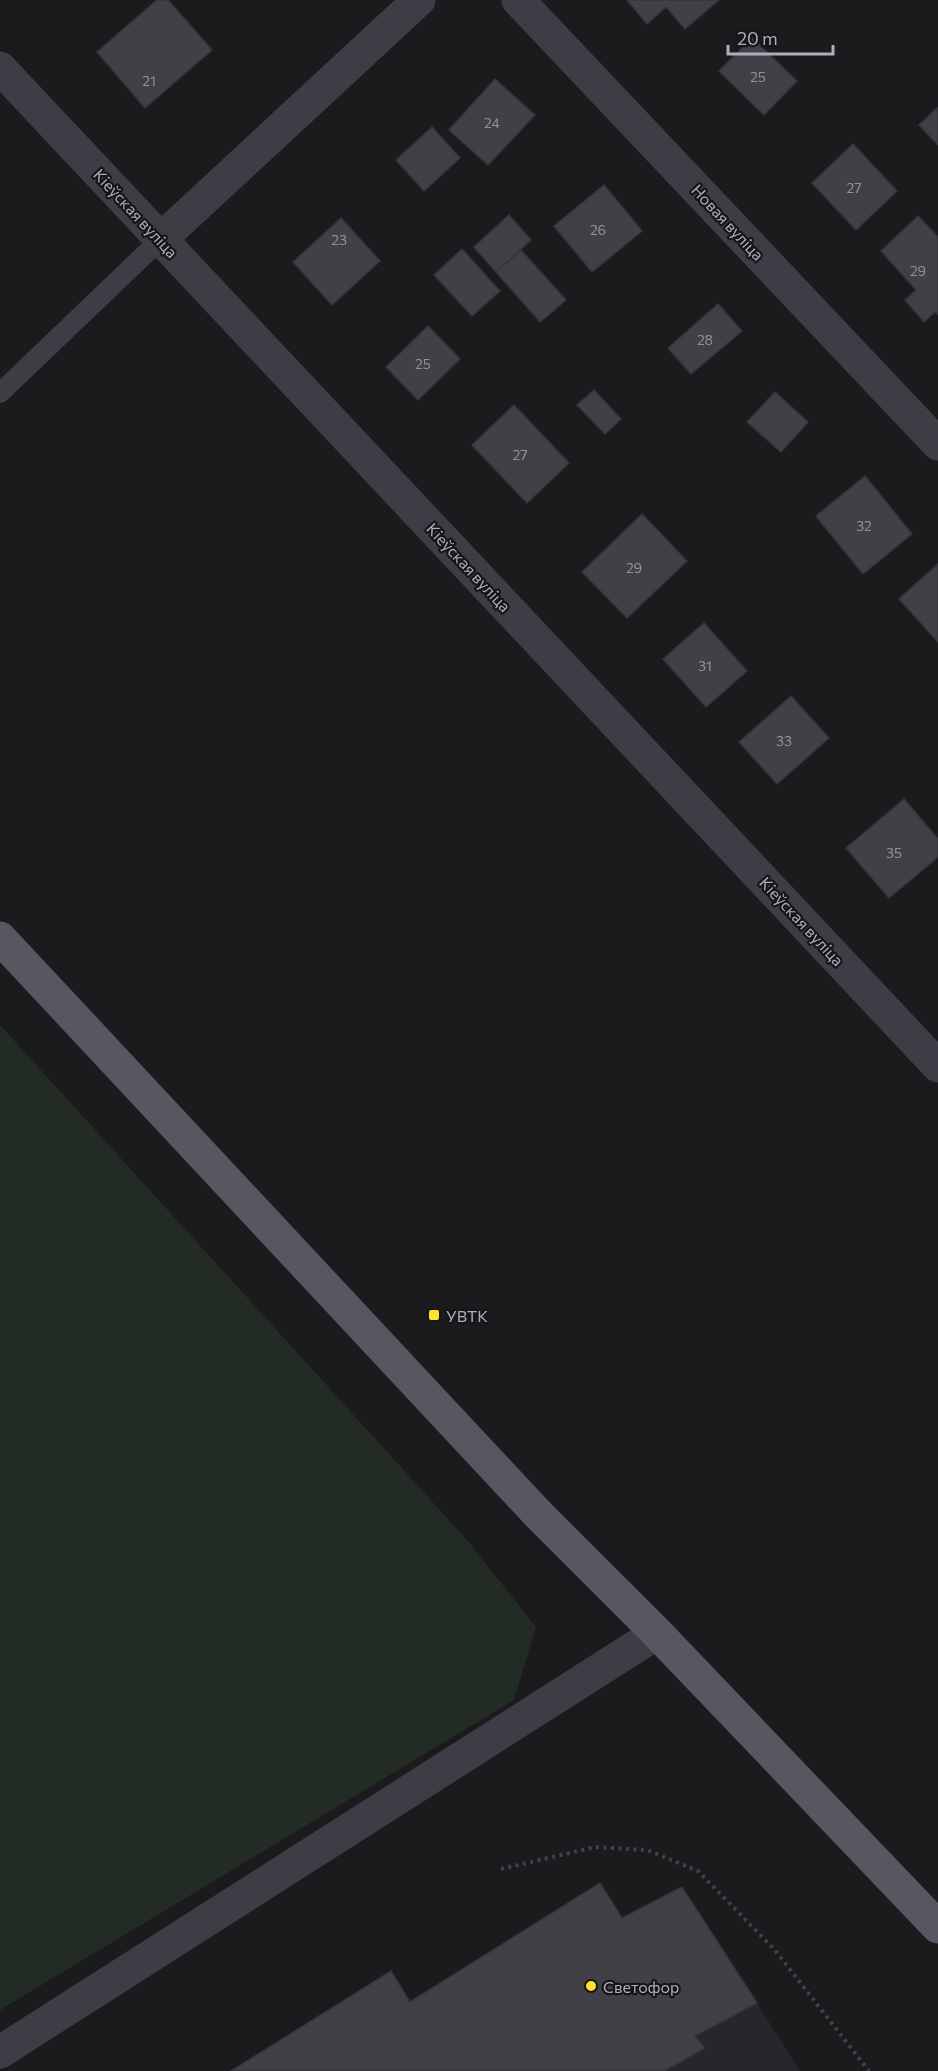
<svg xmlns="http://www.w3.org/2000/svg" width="938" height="2071" font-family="Commissioner,sans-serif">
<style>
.built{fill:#27272b}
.green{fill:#222c25}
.building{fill:#404046;stroke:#36353a;stroke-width:1.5}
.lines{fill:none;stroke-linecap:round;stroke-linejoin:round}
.path{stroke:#41424a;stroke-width:4;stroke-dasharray:3 4.5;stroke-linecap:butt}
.service{stroke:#3e3d45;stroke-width:20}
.minor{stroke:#3e3d45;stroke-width:33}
.primary{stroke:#575762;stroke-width:33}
.poi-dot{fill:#ffe331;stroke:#161619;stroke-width:2}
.labels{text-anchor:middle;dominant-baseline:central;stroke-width:4.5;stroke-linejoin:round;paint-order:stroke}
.number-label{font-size:14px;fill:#9192a0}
.street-label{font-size:16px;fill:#acaebe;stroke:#161619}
.poi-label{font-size:16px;fill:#acaebe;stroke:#161619;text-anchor:start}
</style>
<rect width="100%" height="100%" fill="#1b1b1e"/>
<path class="built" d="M757 2003 800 2071H664L705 2048 695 2036Z"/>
<path class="green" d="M0 1025 467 1540 536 1627 514 1700 0 2010Z"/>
<path class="building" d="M157 0H168L212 50 145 108 97 52Z
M627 0H719L685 29 666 7 647 24Z
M752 38 797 81 764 115 719 71Z
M495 79 535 115 488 165 449 130Z
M937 108 938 110V145L919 125Z
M432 127 460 158 424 191 396 160Z
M853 144 897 191 856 230 812 183Z
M604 185 642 231 592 272 554 226Z
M509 215 531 240 496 272 474 247Z
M918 216 938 237V314L935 312 924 322 905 300 916 290 881 251Z
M341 218 380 261 332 305 293 262Z
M462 249 500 291 472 316 434 275Z
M521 250 566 300 540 322 496 272Z
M718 304 742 331 691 374 668 348Z
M428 326 460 359 418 400 386 367Z
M594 390 621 419 605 434 577 405Z
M775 392 808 422 781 452 747 422Z
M514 405 569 463 527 503 472 445Z
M865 476 912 534 863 574 816 516Z
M642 514 687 561 627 618 582 572Z
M938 564V642L899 599Z
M704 623 747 671 706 707 663 659Z
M791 696 829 738 777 784 739 742Z
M904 799 938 839V857L889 898 846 848Z
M600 1883 622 1918 682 1887 757 2003 695 2036 705 2048 664 2071H231L391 1971 410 2002Z"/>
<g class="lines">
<path class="path" d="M501 1869 595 1847 647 1850 698 1871 774 1949 869 2071"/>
<path class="service" d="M0 393 161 239"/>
<path class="minor" d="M518 0 938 444
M0 68 938 1066
M161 239 419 0
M0 2052 657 1633"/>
<path class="primary" d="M0 938 537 1513 657 1633 938 1927"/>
</g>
<g class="poi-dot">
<rect x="428" y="1309" width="12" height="12" rx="3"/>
<circle cx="591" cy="1986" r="6"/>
</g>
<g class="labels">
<g class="number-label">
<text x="758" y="76">25</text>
<text x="149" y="80">21</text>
<text x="492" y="122">24</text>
<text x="854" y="187">27</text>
<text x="598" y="229">26</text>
<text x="339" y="239">23</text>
<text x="918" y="270">29</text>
<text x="705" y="339">28</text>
<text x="423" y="363">25</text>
<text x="520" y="454">27</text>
<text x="864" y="525">32</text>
<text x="634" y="567">29</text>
<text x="705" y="665">31</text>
<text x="784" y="740">33</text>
<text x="894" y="852">35</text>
</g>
<g class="street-label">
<text transform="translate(136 213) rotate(47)">Кіеўская вуліца</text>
<text transform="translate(728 222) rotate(47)">Новая вуліца</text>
<text transform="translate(469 567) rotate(47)">Кіеўская вуліца</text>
<text transform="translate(802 921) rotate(47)">Кіеўская вуліца</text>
</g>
<g class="poi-label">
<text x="446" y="1315">УВТК</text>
<text x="603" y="1986">Светофор</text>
</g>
</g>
<path d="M728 45v9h105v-9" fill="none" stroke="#acaebe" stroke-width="3"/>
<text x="737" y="45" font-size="18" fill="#acaebe" stroke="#161619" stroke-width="4.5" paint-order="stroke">20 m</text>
</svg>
